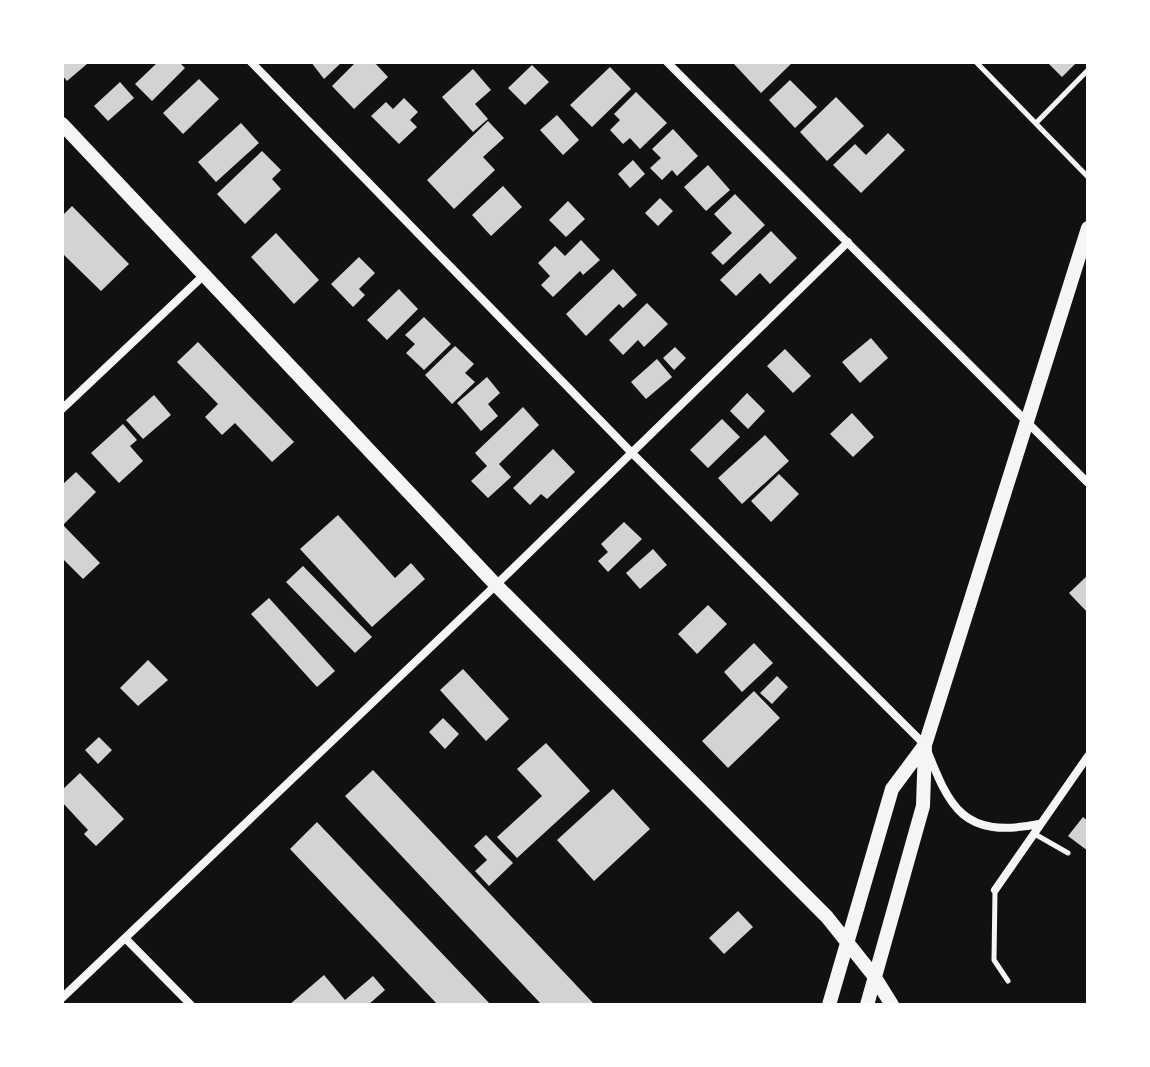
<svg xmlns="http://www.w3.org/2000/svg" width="1150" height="1067" font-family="Lato,sans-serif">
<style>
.building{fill:#d3d3d3}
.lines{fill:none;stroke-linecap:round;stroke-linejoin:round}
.service{stroke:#f5f5f5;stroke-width:5}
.minor{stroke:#f5f5f5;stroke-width:8}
.secondary{stroke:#f5f5f5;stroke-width:14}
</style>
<rect width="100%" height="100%" fill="#111"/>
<path class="building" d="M62 62H86L87 64 67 81 62 75Z
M158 62H179L185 68 152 101 135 84Z
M311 62H342L324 79Z
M356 62H374L388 77 354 109 332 86Z
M736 62H793L761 93 734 64Z
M1047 62H1077L1062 77Z
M532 65 549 82 525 105 508 88Z
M610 67 631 89 592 127 570 105Z
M473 69 491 90 475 104 488 119 473 132 442 97Z
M199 79 219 99 183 134 163 113Z
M790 80 817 107 795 128 769 100Z
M120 82 134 98 108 121 94 106Z
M636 92 667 123 640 149 630 138 623 144 610 130 620 120 614 114Z
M836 97 864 126 827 161 800 132Z
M404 98 418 112 410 120 417 127 399 144 371 116 386 102 393 109Z
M557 115 579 140 563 155 540 130Z
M488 121 504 138 483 157 495 170 454 209 427 180Z
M241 123 259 143 216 182 198 162Z
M673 129 698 156 677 176 672 170 662 180 650 168 661 158 652 149Z
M888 133 905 150 861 193 833 165 855 144 866 155Z
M262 151 281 170 272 179 281 189 245 224 217 194Z
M633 160 645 174 630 188 618 174Z
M708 165 730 190 706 211 684 187Z
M503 186 522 207 491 236 472 215Z
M735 194 765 225 723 265 711 253 732 233 714 214Z
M660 198 673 211 658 226 645 213Z
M568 201 585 219 566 237 549 220Z
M72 206 129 264 101 291 62 253V216Z
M771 231 797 258 770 284 760 273 736 296 720 280Z
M276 233 319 280 294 304 251 257Z
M581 240 600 260 583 275 580 271 553 297 541 285 550 276 538 263 555 246 565 256Z
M359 257 375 273 359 289 365 295 353 307 331 284Z
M613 269 637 295 623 308 619 304 586 336 566 314Z
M399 289 418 309 387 340 367 320Z
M647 303 668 324 644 347 638 340 623 355 609 340Z
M424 317 451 344 424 370 406 353 415 344 405 335Z
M871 338 888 358 860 383 842 362Z
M198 342 294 442 272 462 235 423 222 435 205 417 218 404 177 362Z
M455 346 474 364 465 373 475 382 452 404 425 375Z
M675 347 686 358 674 370 663 358Z
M785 349 811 376 793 393 767 366Z
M657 359 672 377 646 399 631 382Z
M487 377 500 393 488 404 498 416 481 431 457 403Z
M747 393 765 411 748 429 730 411Z
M154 395 171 415 143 439 126 420Z
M523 407 539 425 499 464 511 477 488 498 471 481 487 466 475 453Z
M852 413 874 437 853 457 830 434Z
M722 419 740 437 708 468 690 450Z
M123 424 137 440 130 446 143 461 119 483 91 453Z
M765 435 789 461 742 504 718 478Z
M553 449 575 472 547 499 541 494 530 505 513 488Z
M76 472 96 492 63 525 100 563 83 579 62 558V485Z
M779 474 799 494 771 522 751 501Z
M338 515 395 578 411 563 425 579 372 627 300 549Z
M624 522 642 539 608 572 598 561 608 552 601 544Z
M653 549 667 565 640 589 626 573Z
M303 566 372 637 355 653 286 582Z
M1088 575V613L1069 593Z
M269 598 335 671 317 687 251 614Z
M708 605 727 624 697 654 678 634Z
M754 643 773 663 742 692 724 672Z
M148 660 168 680 138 706 120 688Z
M463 669 509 719 486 741 440 690Z
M777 676 788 687 772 704 760 693Z
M754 691 780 718 728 768 702 741Z
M443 718 459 734 445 749 429 732Z
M99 737 112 750 98 764 85 750Z
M546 743 590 791 517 858 497 837 542 796 517 769Z
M373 770 593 1003 592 1005H542L345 796Z
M80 773 124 819 96 846 84 834 88 830 62 802V790Z
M613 789 650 829 594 881 557 840Z
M1083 817 1088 821V851L1068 836Z
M317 822 491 1005H438L290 849Z
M486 835 513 863 489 886 475 871 487 860 474 846Z
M738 911 753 927 724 954 709 938Z
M324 975 345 1000 373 976 385 990 368 1005H289Z"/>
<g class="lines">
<path class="service" d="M976 62 1088 177
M1036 123 1088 70
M1033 833 1068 853
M995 891 994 960 1008 981"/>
<path class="minor" d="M251 62 632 453 925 745C950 809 963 839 1039 824
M667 62 1088 483
M62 409 204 275
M995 890 1088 756
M125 938 191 1005
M62 998 496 585 848 242"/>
<path class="secondary" d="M62 124 496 585 827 917 874 976 892 1005
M829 1005 892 789 924 746
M867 1005 923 806 925 745 1088 228"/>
</g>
<rect width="1150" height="1067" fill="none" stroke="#ffffff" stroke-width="128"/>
</svg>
